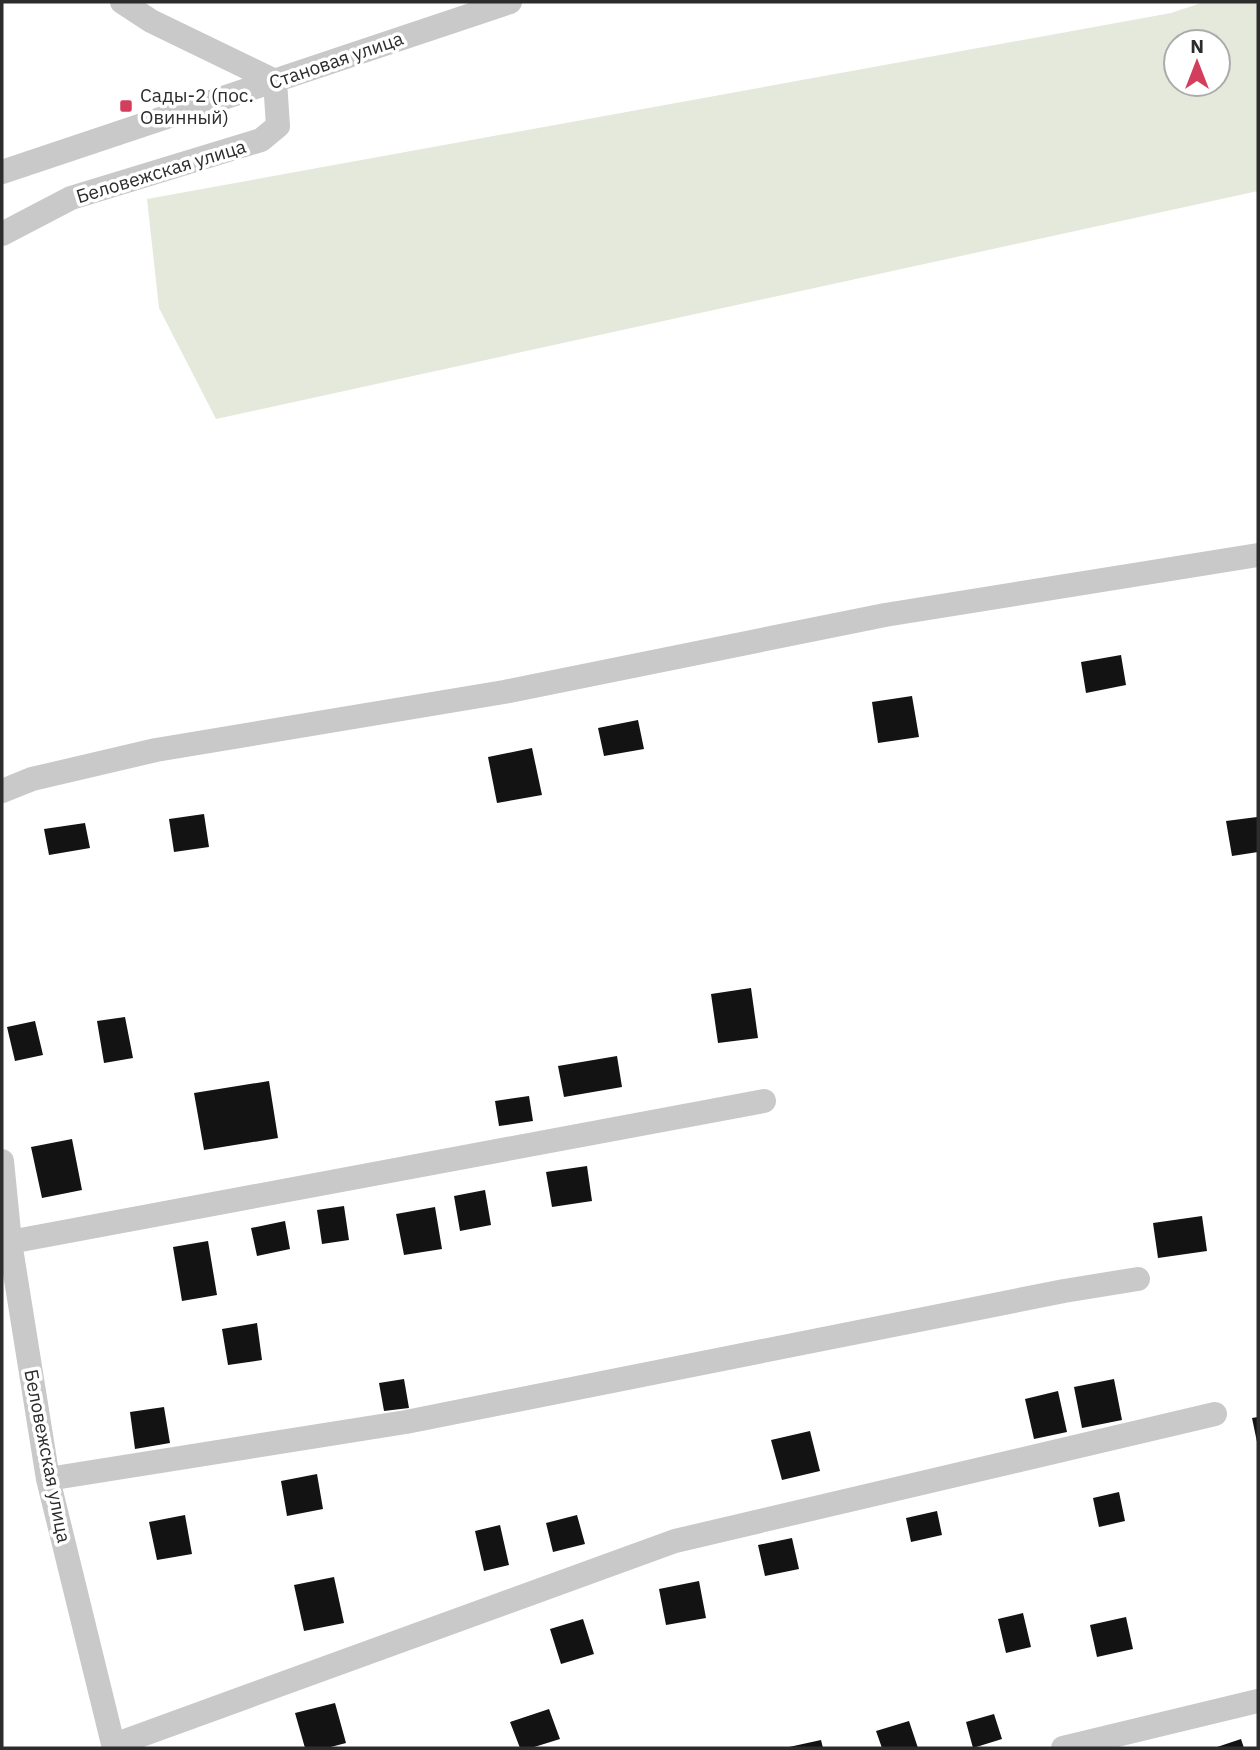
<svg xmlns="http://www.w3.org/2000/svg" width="1260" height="1750" font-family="'IBM Plex Sans',sans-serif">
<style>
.green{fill:#e4e9db;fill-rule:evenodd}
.building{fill:#131313}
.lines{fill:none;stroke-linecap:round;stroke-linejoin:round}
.minor{stroke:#c9c9c9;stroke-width:24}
.poi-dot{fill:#d43e5d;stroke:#fff;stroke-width:2.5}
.labels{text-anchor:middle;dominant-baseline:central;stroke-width:7;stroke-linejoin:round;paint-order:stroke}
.street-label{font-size:19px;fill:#2c2c2c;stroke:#fff}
.poi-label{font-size:19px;fill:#2c2c2c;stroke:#fff;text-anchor:start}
</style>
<rect width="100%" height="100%" fill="#fff"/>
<path class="green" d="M1204 2H1258V191L216 419 159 308 147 199 1171 13ZM1176 42H1218V84H1176Z"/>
<path class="building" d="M1121 655 1126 685 1086 693 1081 662Z
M912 696 919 737 878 743 872 702Z
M638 720 644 749 604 756 598 728Z
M532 748 542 795 497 803 488 757Z
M204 814 209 847 174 852 169 819Z
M1257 817 1258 852 1232 856 1226 821Z
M85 823 90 848 49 855 44 829Z
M751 988 758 1038 718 1043 711 994Z
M125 1017 133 1058 104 1063 97 1021Z
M35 1021 43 1055 15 1061 7 1027Z
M617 1056 622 1087 564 1097 558 1066Z
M269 1081 278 1138 204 1150 194 1093Z
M529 1096 533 1121 499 1126 495 1101Z
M72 1139 82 1190 42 1198 31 1147Z
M587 1166 592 1201 552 1207 546 1172Z
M485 1190 491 1225 460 1231 454 1196Z
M344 1206 349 1240 322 1244 317 1210Z
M435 1207 442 1249 404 1255 396 1214Z
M1202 1216 1207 1251 1158 1258 1153 1223Z
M285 1221 290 1249 257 1256 251 1228Z
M208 1241 217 1295 182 1301 173 1247Z
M257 1323 262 1360 228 1365 222 1329Z
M404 1379 409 1408 384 1411 379 1383Z
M1114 1379 1122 1420 1082 1428 1074 1387Z
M1058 1391 1067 1432 1034 1439 1025 1399Z
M164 1407 170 1443 135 1449 130 1412Z
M1258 1417V1442H1257L1252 1418Z
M810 1431 820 1471 782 1480 771 1440Z
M317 1474 323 1509 287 1516 281 1481Z
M1119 1492 1125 1521 1099 1527 1093 1498Z
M937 1511 942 1535 911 1542 906 1518Z
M185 1515 192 1554 157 1560 149 1522Z
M577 1515 585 1544 553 1552 546 1523Z
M500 1525 509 1565 484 1571 475 1531Z
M792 1538 799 1569 765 1576 758 1545Z
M334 1577 344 1623 304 1631 294 1585Z
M699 1581 706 1618 666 1625 659 1589Z
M1023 1613 1031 1647 1006 1653 998 1619Z
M1126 1617 1133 1649 1097 1657 1090 1625Z
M583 1619 594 1654 561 1664 550 1629Z
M335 1703 346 1743 327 1748H305L295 1713Z
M549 1709 560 1739 531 1748H520L510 1722Z
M994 1714 1002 1739 973 1748 966 1722Z
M909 1721 918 1748H882L876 1731Z
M1241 1739 1244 1748H1214Z
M821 1740 823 1748H789V1747Z"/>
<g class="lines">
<path class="minor" d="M122 2 151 21 275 81
M2 172 510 2
M2 234 71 198 261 140 278 126 275 81
M2 791 32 779 156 750 504 692 885 615 1258 555
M2 1161 10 1242 48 1479 114 1748
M10 1242 764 1101
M48 1479 406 1422 1064 1291 1138 1279
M114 1745 675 1541 1215 1414
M1063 1748 1258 1701"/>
</g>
<rect class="poi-dot" x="119" y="99" width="14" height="14" rx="3.5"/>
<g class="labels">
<g class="street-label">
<text transform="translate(336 60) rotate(-19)">Становая улица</text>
<text transform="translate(161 171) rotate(-17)">Беловежская улица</text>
<text transform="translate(48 1456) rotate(79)">Беловежская улица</text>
</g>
<g class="poi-label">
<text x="140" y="95">Сады-2 (пос.<tspan x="140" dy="22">Овинный)</tspan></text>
</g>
</g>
<rect width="1260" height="1750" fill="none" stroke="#2c2c2c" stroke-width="7"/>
<g transform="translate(1197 63)"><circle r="33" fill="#ffffff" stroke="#ababab" stroke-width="2"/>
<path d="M0-5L12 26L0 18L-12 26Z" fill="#d43e5d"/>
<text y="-10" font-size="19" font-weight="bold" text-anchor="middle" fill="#2c2c2c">N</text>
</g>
</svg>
